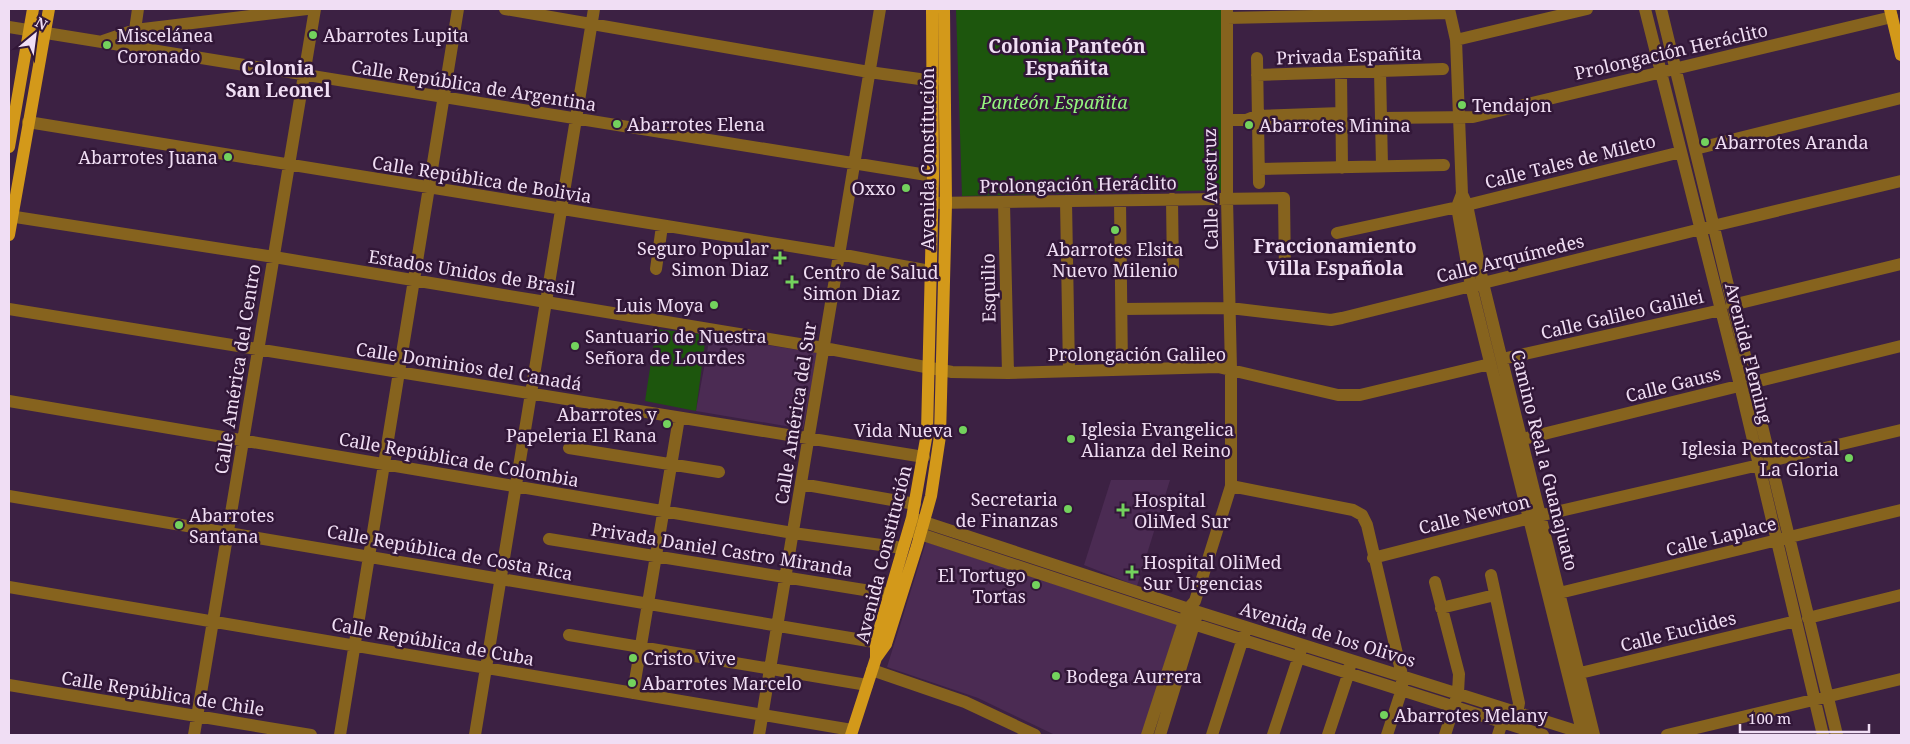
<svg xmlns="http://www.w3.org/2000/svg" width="1910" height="744" font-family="'Noto Serif',serif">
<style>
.built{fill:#4b2b53}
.green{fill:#1d560d}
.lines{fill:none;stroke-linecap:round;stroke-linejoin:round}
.minor{stroke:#86631e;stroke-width:12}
.major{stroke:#d3991a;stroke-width:12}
.poi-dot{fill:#73d25d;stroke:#321738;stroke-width:2}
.labels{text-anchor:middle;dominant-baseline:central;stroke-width:5;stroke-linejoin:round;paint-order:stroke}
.poi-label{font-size:18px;fill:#f0def4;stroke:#321738;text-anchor:start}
.street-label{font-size:18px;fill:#f0def4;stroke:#321738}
.park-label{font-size:18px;font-style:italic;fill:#94f57e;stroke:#321738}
.neighbourhood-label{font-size:19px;font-weight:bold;fill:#f0def4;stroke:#321738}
</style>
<rect width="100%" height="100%" fill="#3c2143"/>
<path class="built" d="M710 336 818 353 803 429 696 411Z
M1111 480H1170L1137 586 1084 565Z
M926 542 1177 624 1142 735H1055L978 698 887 667Z"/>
<path class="green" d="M956 9H1222L1224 190 962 196Z
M656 329 706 335 696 411 645 401Z"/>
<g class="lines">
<path class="minor" d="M505 9 869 72 934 81
M1449 9 1456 40 1462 194 1457 207 1471 286 1583 735
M1645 9 1740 385 1823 735
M1661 9 1837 735
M1227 18 1450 13
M9 27 933 176
M134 37 138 9
M1456 40 1587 9
M103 41 135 30 307 9
M1257 58 1259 183
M1380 71 1382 166
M1341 73 1342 168
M1257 75 1443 69
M1381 118 1473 117 1892 17
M1227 120H1246L1256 116 1341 113
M28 122 839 254 930 271
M1250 122 1257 125 1341 123
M1695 149 1901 98
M1259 169 1444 165
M1462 194 1467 205 1483 283 1594 735
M1172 199 1173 273
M1066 201 1069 371
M1120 201 1122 369
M932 203 1284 198 1285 271
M1004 203 1008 373
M9 216 274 257 546 302 824 348 952 372 1008 373 1218 367 1338 395H1360L1490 364
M1337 233 1467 205 1681 152
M656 269 662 226
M1732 305 1901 264
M9 309 924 457
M1122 309 1230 308 1331 320 1342 318 1713 226 1901 181
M1502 359 1721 310
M9 401 793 533 903 548
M1515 441 1901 346
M569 448 719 472
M1770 461 1901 430
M801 484 915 504
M1231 486 1353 510 1362 515 1367 525 1402 675V689L1387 735
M9 496 886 644
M915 519 1198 612 1589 735
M911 531 1184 621 1543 735
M549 539 889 594
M1373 558 1530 518 1759 465
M1491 575 1519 703 1516 719
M1435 582 1459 674 1458 693 1445 735
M9 587 852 730
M1551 595 1901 510
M1441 608 1495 595
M1808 618 1901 595
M569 635 867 685
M872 670 965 702 1035 735
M1572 675 1796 621
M9 685 311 735
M633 693 679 418
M194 735 315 9
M340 735 458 9
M475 735 594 9
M759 735 880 9
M1147 735 1188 609 1195 601 1231 486V369L1227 199V9
M1160 735 1196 618
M1212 735 1245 632
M1273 735 1301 650
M1328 735 1349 672 1350 664
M1498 735 1504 716
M1667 735 1901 679"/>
<path class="major" d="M1890 9 1901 55
M9 147 33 9
M9 235 49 9
M876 658 886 644 917 546 931 496 940 436 946 204 944 9
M851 735 876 658V641L912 518 927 433 933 176 932 9"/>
</g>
<g class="poi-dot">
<circle cx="313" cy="35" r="5"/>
<circle cx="107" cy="45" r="5"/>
<circle cx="1462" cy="105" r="5"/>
<circle cx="617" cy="124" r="5"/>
<circle cx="1249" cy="125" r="5"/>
<circle cx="1705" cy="142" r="5"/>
<circle cx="228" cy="157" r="5"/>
<circle cx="906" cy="188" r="5"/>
<circle cx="1115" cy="230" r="5"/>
<path d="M777.5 250.5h5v5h5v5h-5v5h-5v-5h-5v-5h5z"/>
<path d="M789.5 274.5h5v5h5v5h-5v5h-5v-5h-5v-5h5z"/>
<circle cx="714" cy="305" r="5"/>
<circle cx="575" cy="346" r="5"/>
<circle cx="667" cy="424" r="5"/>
<circle cx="963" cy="430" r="5"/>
<circle cx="1071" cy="439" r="5"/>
<circle cx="1849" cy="458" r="5"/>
<circle cx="1068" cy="509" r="5"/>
<path d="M1120.5 502.5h5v5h5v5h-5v5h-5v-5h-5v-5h5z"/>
<circle cx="179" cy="525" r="5"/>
<path d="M1129.5 564.5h5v5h5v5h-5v5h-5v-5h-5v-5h5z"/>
<circle cx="1036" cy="585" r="5"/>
<circle cx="633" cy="658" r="5"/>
<circle cx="1056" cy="676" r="5"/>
<circle cx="632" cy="683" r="5"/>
<circle cx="1384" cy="715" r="5"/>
</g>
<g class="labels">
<g class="poi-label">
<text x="117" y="35">Miscelánea<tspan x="117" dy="21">Coronado</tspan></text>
<text x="323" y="35">Abarrotes Lupita</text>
<text x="1472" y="105">Tendajon</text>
<text x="627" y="124">Abarrotes Elena</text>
<text x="1259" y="125">Abarrotes Minina</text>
<text x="1715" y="142">Abarrotes Aranda</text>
<text x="218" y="157" text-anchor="end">Abarrotes Juana</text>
<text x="896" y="188" text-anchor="end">Oxxo</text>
<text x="769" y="248" text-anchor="end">Seguro Popular<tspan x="769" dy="21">Simon Diaz</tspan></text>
<text x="1115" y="249" text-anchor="middle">Abarrotes Elsita<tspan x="1115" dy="21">Nuevo Milenio</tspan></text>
<text x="803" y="272">Centro de Salud<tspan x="803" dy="21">Simon Diaz</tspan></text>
<text x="704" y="305" text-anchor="end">Luis Moya</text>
<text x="585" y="336">Santuario de Nuestra<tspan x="585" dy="21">Señora de Lourdes</tspan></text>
<text x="657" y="414" text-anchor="end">Abarrotes y<tspan x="657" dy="21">Papeleria El Rana</tspan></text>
<text x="1081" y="429">Iglesia Evangelica<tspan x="1081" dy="21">Alianza del Reino</tspan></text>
<text x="953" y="430" text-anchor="end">Vida Nueva</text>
<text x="1839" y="448" text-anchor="end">Iglesia Pentecostal<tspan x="1839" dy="21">La Gloria</tspan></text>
<text x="1058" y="499" text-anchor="end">Secretaria<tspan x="1058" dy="21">de Finanzas</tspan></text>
<text x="1134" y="500">Hospital<tspan x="1134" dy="21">OliMed Sur</tspan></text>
<text x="189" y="515">Abarrotes<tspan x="189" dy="21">Santana</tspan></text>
<text x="1143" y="562">Hospital OliMed<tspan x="1143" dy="21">Sur Urgencias</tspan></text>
<text x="1026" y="575" text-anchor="end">El Tortugo<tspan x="1026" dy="21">Tortas</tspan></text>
<text x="643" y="658">Cristo Vive</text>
<text x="1066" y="676">Bodega Aurrera</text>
<text x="642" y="683">Abarrotes Marcelo</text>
<text x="1394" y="715">Abarrotes Melany</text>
</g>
<g class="street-label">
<text transform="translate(1671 51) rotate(-13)">Prolongación Heráclito</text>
<text transform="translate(1349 55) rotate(-2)">Privada Españita</text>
<text transform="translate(474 85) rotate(9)">Calle República de Argentina</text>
<text transform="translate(927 159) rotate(-90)">Avenida Constitución</text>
<text transform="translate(1570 161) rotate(-14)">Calle Tales de Mileto</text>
<text transform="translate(482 179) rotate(9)">Calle República de Bolivia</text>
<text transform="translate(1078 184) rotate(-1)">Prolongación Heráclito</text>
<text transform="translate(1210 189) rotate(-91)">Calle Avestruz</text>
<text transform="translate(1510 258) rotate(-14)">Calle Arquímedes</text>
<text transform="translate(472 272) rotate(9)">Estados Unidos de Brasil</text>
<text transform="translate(988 288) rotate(-91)">Esquilio</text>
<text transform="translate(1622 314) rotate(-13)">Calle Galileo Galilei</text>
<text transform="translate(1749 353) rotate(76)">Avenida Fleming</text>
<text x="1137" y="354">Prolongación Galileo</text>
<text transform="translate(469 366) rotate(9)">Calle Dominios del Canadá</text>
<text transform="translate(237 369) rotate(-81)">Calle América del Centro</text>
<text transform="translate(1673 384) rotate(-14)">Calle Gauss</text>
<text transform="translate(795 413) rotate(-81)">Calle América del Sur</text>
<text transform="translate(459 459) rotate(10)">Calle República de Colombia</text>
<text transform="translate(1545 460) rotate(76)">Camino Real a Guanajuato</text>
<text transform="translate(1474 514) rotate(-14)">Calle Newton</text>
<text transform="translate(1721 536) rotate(-14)">Calle Laplace</text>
<text transform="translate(722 549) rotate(9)">Privada Daniel Castro Miranda</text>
<text transform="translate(450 552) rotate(10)">Calle República de Costa Rica</text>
<text transform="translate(883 554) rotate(-76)">Avenida Constitución</text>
<text transform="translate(1678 631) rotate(-14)">Calle Euclides</text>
<text transform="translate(1328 634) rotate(17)">Avenida de los Olivos</text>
<text transform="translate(433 641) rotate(10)">Calle República de Cuba</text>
<text transform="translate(163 693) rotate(9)">Calle República de Chile</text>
</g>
<g class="park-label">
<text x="1054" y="102">Panteón Españita</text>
</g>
<g class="neighbourhood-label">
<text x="1067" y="46">Colonia Panteón<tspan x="1067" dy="22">Españita</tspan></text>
<text x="278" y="68">Colonia<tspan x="278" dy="22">San Leonel</tspan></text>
<text x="1335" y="246">Fraccionamiento<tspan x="1335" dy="22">Villa Española</tspan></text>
</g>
</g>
<rect width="1910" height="744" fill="none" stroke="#f0def4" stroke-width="20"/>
<g transform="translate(35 35) rotate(29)" stroke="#321738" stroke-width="4" paint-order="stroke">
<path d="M0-4L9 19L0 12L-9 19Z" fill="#f0def4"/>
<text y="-8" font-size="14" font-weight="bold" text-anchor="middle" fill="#f0def4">N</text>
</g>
<path d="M1740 724v8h129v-8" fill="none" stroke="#f0def4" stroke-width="2.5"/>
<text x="1748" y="724" font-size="15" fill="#f0def4" stroke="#321738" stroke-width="4" paint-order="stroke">100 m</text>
</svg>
